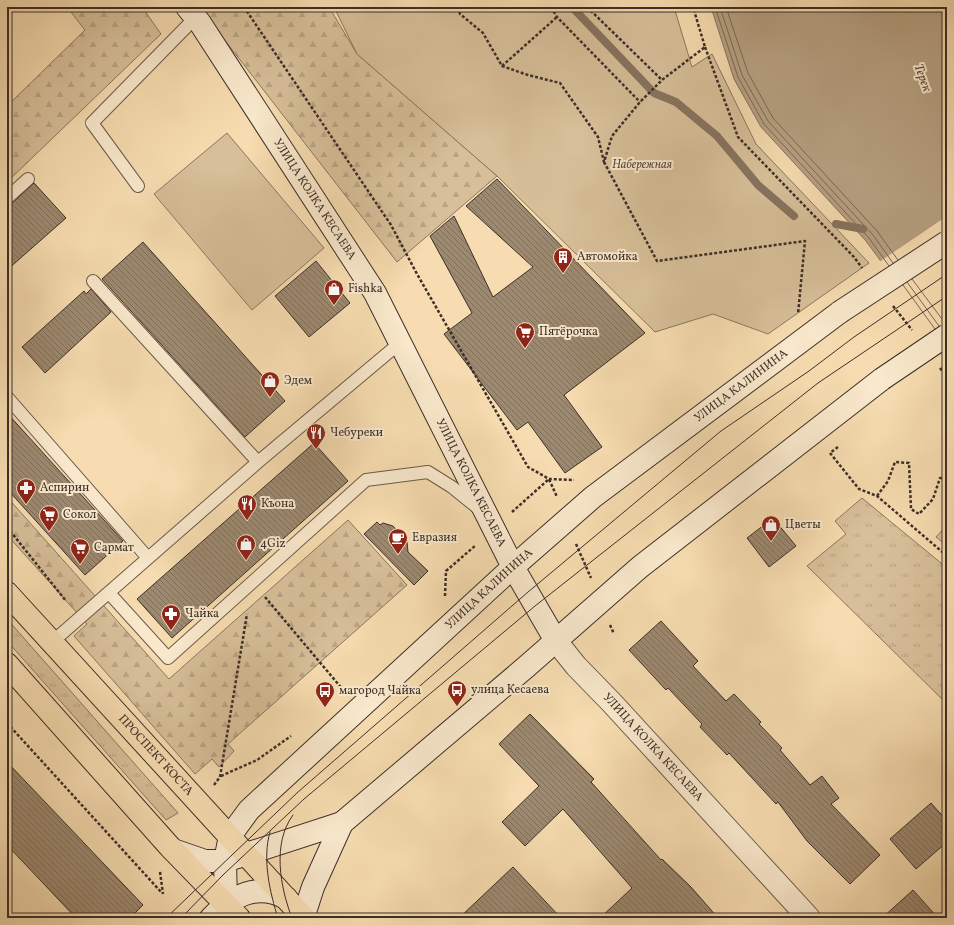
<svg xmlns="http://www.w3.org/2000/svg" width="954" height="925" font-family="Vollkorn,serif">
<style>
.grass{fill:url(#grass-tufts);stroke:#8a7761}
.forest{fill:url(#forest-firs);stroke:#8a7761}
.park{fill:#d7bf99;stroke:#8a7761}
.water{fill:#b7a182;stroke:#86735e}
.pier{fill:#f6dcb0}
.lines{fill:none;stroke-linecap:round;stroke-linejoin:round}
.shore{stroke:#7a6856;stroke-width:1}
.stream{stroke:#86735e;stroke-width:8}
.building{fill:url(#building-back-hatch);stroke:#3d2f29}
.lane-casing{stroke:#6b5a4b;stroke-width:14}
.street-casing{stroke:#6b5a4b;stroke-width:24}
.secondary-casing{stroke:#3d2f29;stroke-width:24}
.primary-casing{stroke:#3d2f29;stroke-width:24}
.path{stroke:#3d2f29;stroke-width:2.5;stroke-dasharray:3 2;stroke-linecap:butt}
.lane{stroke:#f9e8cc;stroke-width:12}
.street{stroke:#f9e8cc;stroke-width:22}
.secondary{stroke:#f9e8cc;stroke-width:22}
.primary{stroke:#f6dcb0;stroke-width:22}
.tram{stroke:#3d2f29;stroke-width:1}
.secondary-bridge-casing{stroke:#3d2f29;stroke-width:24;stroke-linecap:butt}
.secondary-bridge{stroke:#f9e8cc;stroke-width:22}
.labels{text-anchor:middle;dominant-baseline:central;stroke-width:4;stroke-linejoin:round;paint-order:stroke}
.park-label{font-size:12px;font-style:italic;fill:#5c4c3f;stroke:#f9e8cc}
.street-label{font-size:12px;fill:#3d2f29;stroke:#f9e8cc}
.poi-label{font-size:12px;fill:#3d2f29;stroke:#f9e8cc;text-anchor:start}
.water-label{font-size:13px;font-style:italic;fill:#5c4c3f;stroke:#f9e8cc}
</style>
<defs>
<pattern id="grass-tufts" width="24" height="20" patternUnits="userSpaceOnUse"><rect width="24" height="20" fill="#d7bf99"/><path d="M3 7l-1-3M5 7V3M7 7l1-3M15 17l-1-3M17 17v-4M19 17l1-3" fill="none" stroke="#b9a484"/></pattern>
<pattern id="forest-firs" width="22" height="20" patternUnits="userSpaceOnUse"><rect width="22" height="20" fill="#d7bf99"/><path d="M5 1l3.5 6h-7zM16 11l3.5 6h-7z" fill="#b9a484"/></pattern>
<pattern id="building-back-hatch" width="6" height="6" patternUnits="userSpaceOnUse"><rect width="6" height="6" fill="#9d896f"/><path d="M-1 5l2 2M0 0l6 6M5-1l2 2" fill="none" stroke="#81705b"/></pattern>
</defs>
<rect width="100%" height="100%" fill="#f6dcb0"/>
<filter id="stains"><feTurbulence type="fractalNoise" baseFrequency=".005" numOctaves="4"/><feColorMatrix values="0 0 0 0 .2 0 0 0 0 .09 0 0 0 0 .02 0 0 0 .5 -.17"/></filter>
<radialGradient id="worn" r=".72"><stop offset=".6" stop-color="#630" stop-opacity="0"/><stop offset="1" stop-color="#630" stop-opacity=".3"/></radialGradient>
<path class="grass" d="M862 498 947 568V704L807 566 846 534 835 521Z
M947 525V546L936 537Z
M7 619 178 813 166 820 7 641Z"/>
<path class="forest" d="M67 7H142L161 34 7 182V106L85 30Z
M199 7H329L357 54 497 176 397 262Z
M7 497 169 679 348 520 407 585 228 744 234 751 219 767 212 759 195 774 74 636 87 624 7 535Z"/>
<path class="park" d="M334 7H674L692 67 712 54 756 144 869 263 768 334 713 314 655 332 497 176 357 54Z
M227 133 324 248 252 310 154 194Z"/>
<path class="water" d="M711 7H947V351L866 241 761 127 734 79Z"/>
<path class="pier" d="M947 216V353L879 262Z"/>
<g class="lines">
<path class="shore" d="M715 7 738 77 764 124 869 238 889 266
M720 7 742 75 768 121 873 235 893 263
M726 7 748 73 773 118 877 231 898 260
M912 279 945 323
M907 282 939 326
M903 285 935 329"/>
<path class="stream" d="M572 7 654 93 676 102 717 136 758 185 794 216
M836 224 863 229"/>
</g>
<path class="building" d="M497 179 645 333 564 395 602 447 565 473 528 422 517 430 444 334 472 313 430 236 454 216 493 297 533 267 466 206Z
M34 183 66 218 7 270V208Z
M143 242 285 401 245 437 102 279Z
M316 261 350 303 309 337 275 296Z
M91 289 111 312 45 373 22 347 84 291 86 294Z
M7 413 123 541 85 575 7 489Z
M314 443 348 481 172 638 137 599Z
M773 518 796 546 769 567 747 538Z
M377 522 380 525 383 523 393 526 407 542 408 552 428 571 414 585 364 534Z
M661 621 698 661 693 666 726 701 734 694 761 722 759 724 782 748 780 750 810 785 822 776 839 798 831 804 880 855 850 884 807 841 778 802 776 804 729 753 727 755 700 727 702 724 668 688 666 690 629 650Z
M530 714 594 779 591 782 661 860 662 859 691 887 718 918H600L632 888 563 809 525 846 502 822 539 786 499 744Z
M7 762 143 905 130 918H76L7 845Z
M931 803 947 821V842L916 869 890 839Z
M513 867 561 918H459Z
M913 890 938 918H882Z"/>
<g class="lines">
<defs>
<path id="lane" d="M138 186 92 123 195 18
M7 198 28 179
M93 281 258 462 401 342
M7 397 148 558
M109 593 168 658 366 480 428 472 452 487 478 508
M51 643 258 462"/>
<g id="street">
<path id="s1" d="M556 641 576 666 612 703 809 918"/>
</g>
<g id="secondary">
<path id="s2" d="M187 7 200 23 375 293 513 567 556 641"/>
<path d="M173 850 205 861H225L342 823"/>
<path id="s3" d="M226 903 225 861 230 836 249 810 513 567 593 497 840 312"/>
<path d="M211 918C232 896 257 882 286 898"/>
<path d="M303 918 313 887 342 823 526 667 640 567 882 379"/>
</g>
<g id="primary">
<path id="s4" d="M7 593 304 918"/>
<path d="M7 664 170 847 239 918"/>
</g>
</defs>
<use href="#lane" class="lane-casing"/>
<use href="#street" class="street-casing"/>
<use href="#secondary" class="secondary-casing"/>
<use href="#primary" class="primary-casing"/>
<path class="path" d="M244 7 391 225 417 274 528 467 549 479 574 480
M458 7 460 14 483 33 502 66 528 75 560 83 598 137 604 162 612 136 640 102 662 80 705 47 693 7
M551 7 557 17 640 102
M587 7 662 80
M705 47 738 137 854 257 862 268
M502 66 557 17
M604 162 657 261 805 241 798 314
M893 306 912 330
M940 368 947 377
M838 447 830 453 859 489 877 496 947 556
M877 496 888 481 895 462 909 463 911 509 919 514 933 499 940 478 947 479
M512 512 549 479 557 497
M7 527 66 601
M576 544 591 578
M445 596 446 571 476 545
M265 597 344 691
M610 625 614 634
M7 723 162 893
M221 776 257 760 291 736
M214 785 220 777 247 614
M160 872 163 894"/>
<use href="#lane" class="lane"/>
<use href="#street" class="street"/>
<use href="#secondary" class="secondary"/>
<use href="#primary" class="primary"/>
<path class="tram" d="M270 832C262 859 270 893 278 918
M166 918 298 792 528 592 721 431 809 371 854 337 947 274
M181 918 224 874 304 799 535 606 818 383 947 296
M195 918 235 914 247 918
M292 918C280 887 272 843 293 815"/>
<defs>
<path id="secondary-bridge" d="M840 312 947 242
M882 379 947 335"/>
</defs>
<use href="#secondary-bridge" class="secondary-bridge-casing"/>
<use href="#secondary-bridge" class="secondary-bridge"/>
</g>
<defs>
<symbol id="building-pin" viewBox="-11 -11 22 30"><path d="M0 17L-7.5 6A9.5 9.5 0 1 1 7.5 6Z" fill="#8f2418" stroke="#f9e8cc"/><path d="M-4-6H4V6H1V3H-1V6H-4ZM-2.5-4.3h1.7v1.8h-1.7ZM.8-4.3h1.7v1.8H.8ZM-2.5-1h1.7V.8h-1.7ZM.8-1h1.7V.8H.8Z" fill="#fff"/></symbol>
<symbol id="shop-pin" viewBox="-11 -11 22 30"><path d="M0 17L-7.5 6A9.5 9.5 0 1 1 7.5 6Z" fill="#8f2418" stroke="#f9e8cc"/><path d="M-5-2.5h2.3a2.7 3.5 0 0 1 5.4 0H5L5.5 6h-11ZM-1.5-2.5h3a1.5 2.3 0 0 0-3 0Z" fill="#fff"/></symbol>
<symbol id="supermarket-pin" viewBox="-11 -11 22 30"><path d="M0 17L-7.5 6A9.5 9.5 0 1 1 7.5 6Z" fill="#8f2418" stroke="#f9e8cc"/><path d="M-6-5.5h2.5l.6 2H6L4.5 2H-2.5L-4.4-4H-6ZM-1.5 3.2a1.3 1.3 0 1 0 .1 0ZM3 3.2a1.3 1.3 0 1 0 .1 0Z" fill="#fff"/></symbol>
<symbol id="restaurant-pin" viewBox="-11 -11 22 30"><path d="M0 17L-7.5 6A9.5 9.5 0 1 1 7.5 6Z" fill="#8f2418" stroke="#f9e8cc"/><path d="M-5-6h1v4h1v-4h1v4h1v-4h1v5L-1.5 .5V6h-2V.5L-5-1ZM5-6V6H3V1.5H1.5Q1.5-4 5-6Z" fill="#fff"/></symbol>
<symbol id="pharmacy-pin" viewBox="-11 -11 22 30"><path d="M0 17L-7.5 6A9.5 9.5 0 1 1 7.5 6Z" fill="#8f2418" stroke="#f9e8cc"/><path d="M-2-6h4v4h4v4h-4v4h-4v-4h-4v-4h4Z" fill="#fff"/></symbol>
<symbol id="cafe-pin" viewBox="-11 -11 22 30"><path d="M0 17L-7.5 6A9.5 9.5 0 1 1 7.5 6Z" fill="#8f2418" stroke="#f9e8cc"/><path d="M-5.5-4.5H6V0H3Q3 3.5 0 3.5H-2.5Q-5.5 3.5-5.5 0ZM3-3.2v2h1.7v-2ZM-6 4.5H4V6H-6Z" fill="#fff"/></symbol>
<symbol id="bus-pin" viewBox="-11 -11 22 30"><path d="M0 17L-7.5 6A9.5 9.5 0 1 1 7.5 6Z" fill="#8f2418" stroke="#f9e8cc"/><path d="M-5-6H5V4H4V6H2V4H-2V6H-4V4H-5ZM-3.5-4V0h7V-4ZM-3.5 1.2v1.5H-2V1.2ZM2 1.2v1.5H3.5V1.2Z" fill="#fff"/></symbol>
</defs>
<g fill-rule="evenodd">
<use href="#building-pin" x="552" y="246" width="22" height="30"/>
<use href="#shop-pin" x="323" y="278" width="22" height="30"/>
<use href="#supermarket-pin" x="514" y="321" width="22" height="30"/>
<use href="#shop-pin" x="259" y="370" width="22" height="30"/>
<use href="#restaurant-pin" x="305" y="422" width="22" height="30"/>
<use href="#pharmacy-pin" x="15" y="477" width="22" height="30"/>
<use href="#restaurant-pin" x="236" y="493" width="22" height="30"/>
<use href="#supermarket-pin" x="38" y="504" width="22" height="30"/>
<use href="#shop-pin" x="760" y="514" width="22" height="30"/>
<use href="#cafe-pin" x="387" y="527" width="22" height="30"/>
<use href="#shop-pin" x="235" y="533" width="22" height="30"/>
<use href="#supermarket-pin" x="69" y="537" width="22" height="30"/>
<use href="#pharmacy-pin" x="160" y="603" width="22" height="30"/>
<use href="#bus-pin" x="446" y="679" width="22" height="30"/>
<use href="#bus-pin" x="314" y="680" width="22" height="30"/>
</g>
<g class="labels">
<g class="park-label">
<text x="642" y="165">Набережная</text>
</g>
<g class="street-label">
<text stroke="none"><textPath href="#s2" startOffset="231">УЛИЦА КОЛКА КЕСАЕВА</textPath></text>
<text stroke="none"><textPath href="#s3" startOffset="750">УЛИЦА КАЛИНИНА</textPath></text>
<text stroke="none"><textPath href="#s2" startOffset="555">УЛИЦА КОЛКА КЕСАЕВА</textPath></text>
<text stroke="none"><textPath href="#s3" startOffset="426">УЛИЦА КАЛИНИНА</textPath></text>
<text stroke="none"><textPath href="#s1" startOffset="144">УЛИЦА КОЛКА КЕСАЕВА</textPath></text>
<text stroke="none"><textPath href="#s4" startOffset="220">ПРОСПЕКТ КОСТА</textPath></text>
</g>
<g class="poi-label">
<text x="577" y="257">Автомойка</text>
<text x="348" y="289">Fishka</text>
<text x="539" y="332">Пятёрочка</text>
<text x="284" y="381">Эдем</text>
<text x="330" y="433">Чебуреки</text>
<text x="40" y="488">Аспирин</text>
<text x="261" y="504">Къона</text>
<text x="63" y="515">Сокол</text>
<text x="785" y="525">Цветы</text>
<text x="412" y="538">Евразия</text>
<text x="260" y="544">4Giz</text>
<text x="94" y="548">Сармат</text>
<text x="185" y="614">Чайка</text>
<text x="471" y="690">улица Кесаева</text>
<text x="339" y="691">магород Чайка</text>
</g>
<g class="water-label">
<text transform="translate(922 78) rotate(70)">Терек</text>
</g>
</g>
<rect width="954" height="925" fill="none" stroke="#f6dcb0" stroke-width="24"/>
<rect x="8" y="8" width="938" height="909" fill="none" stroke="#3d2f29" stroke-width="2"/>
<rect x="12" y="12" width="930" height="901" fill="none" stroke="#3d2f29"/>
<rect width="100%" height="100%" filter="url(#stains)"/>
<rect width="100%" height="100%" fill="url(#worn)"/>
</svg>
